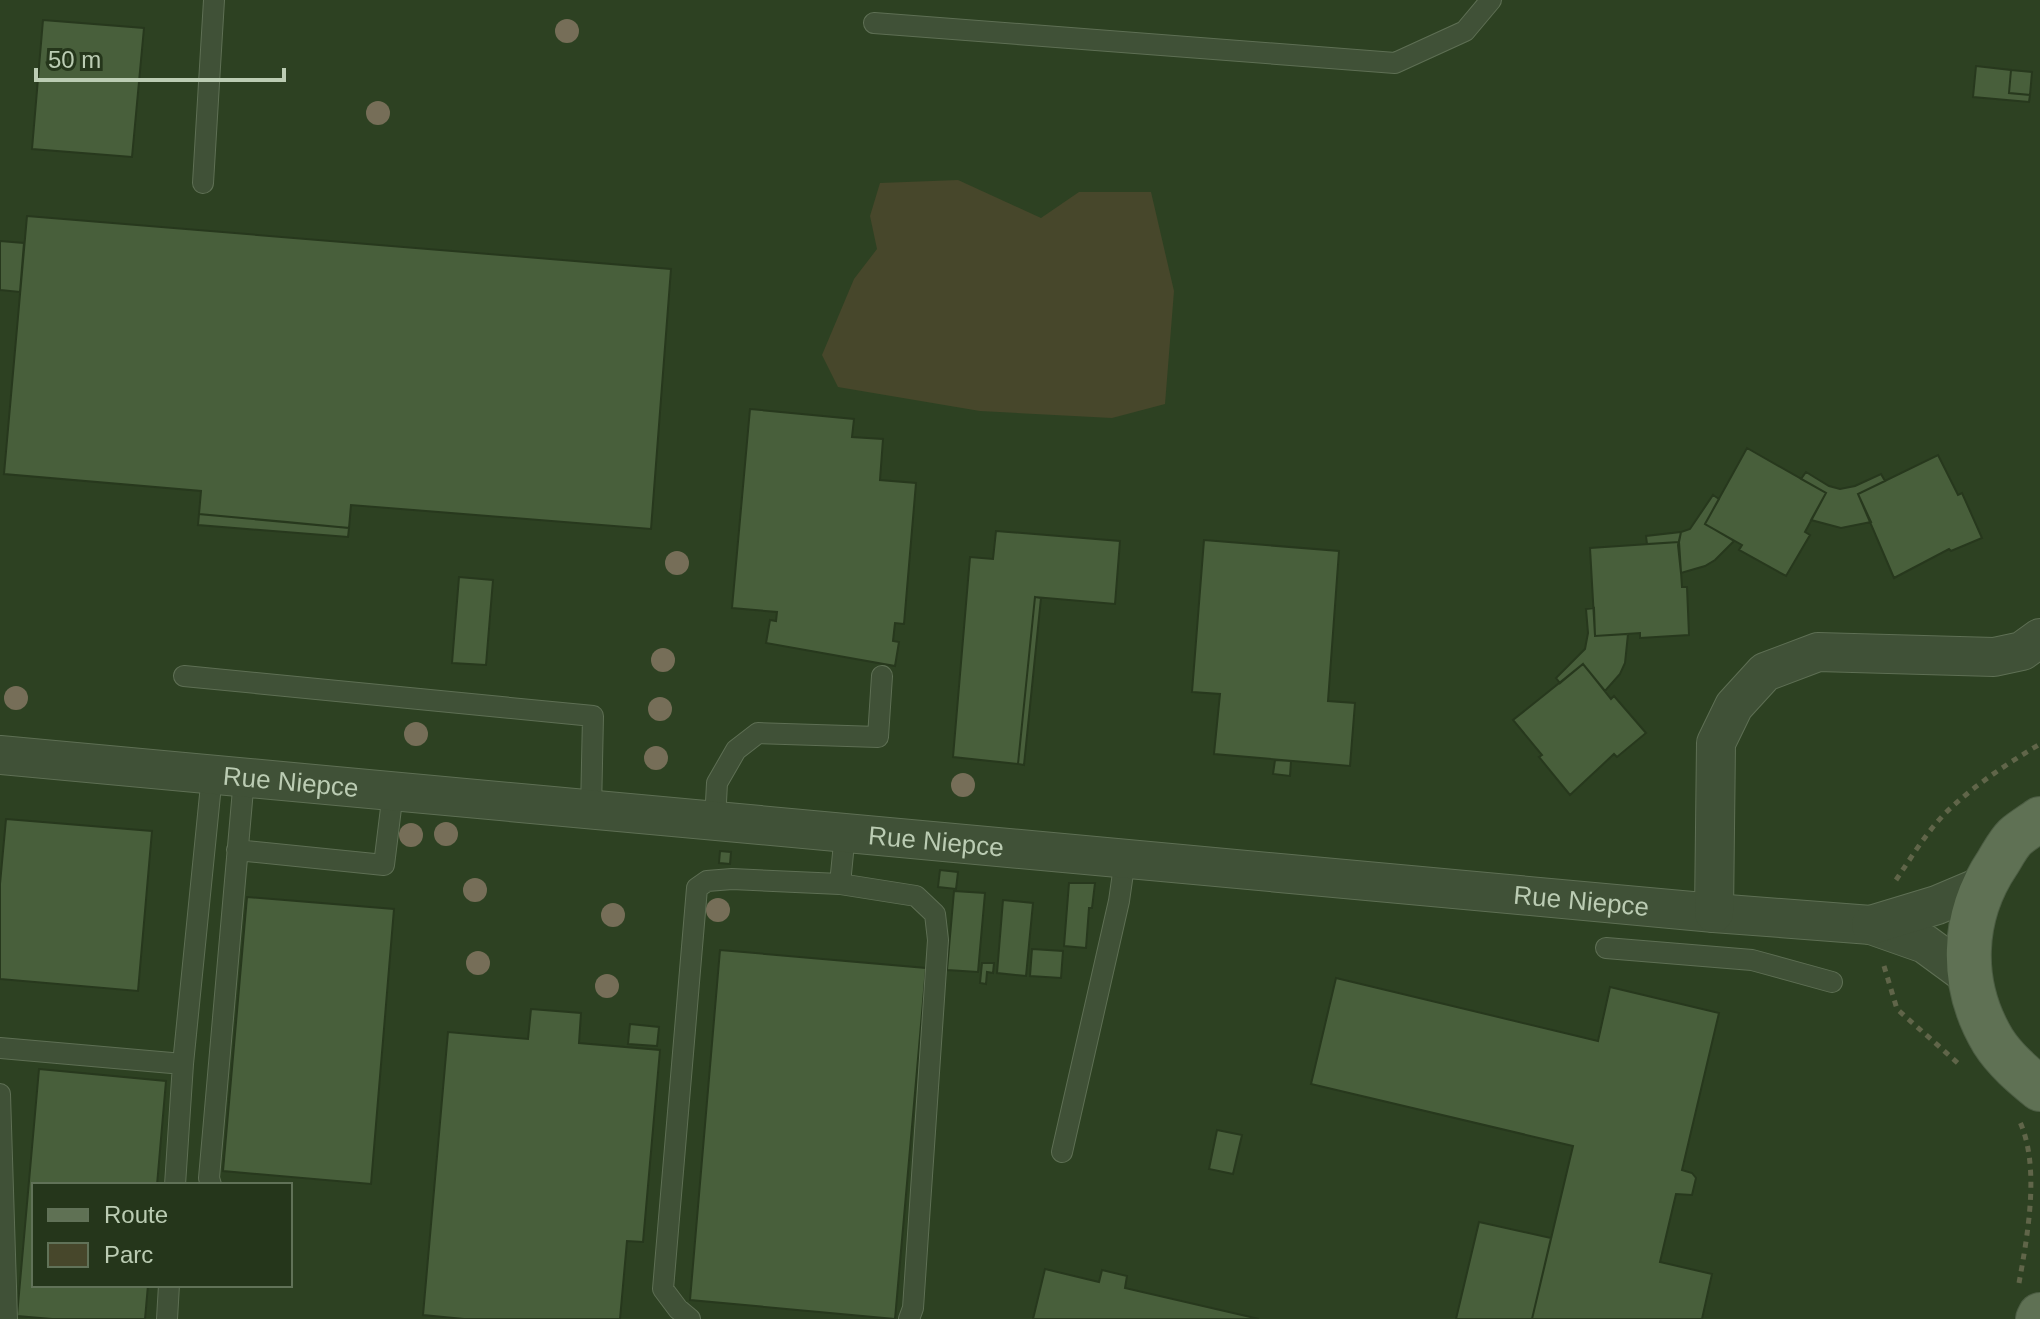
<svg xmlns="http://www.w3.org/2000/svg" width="2040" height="1319" font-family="Arial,sans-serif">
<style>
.green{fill:#47472b}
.building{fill:#485f3b;stroke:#27381d;stroke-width:2}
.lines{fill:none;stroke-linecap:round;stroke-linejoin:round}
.service-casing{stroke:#5e6f54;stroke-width:22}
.minor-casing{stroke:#5e6f54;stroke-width:40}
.primary-casing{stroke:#4c5d43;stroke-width:46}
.path{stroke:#606549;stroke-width:5;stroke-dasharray:6 6;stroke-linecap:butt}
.service{stroke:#405137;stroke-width:20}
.minor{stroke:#405137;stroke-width:38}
.primary{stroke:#5f7154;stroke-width:44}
.tree{fill:#766e58}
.labels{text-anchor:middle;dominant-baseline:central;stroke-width:8;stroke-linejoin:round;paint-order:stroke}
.street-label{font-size:26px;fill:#bbccb3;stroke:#25361b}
</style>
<rect width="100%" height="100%" fill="#2d4122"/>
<path class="green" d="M958 180 1041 218 1079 192H1151L1174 291 1165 404 1112 418 980 411 838 387 822 355 854 279 877 249 870 216 880 183Z"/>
<path class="building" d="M43 20 144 28 132 157 32 149Z
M1976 66 2011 70 2009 93 2030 95 2029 102 1973 97Z
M2011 70 2032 72 2030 95 2009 93Z
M27 216 671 269 651 529 351 505 349 528 287 522 199 514 201 491 4 474Z
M0 241 24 243 20 292 0 290Z
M750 409 854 419 852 437 883 439 880 480 916 483 904 624 895 623 893 641 899 642 895 666 766 643 770 620 776 621 777 612 732 608Z
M1747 448 1826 493 1805 532 1810 535 1786 576 1739 550 1742 545 1705 524Z
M1938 455 1958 495 1962 493 1982 538 1951 551 1949 549 1894 578 1858 494Z
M1806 472 1829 486 1840 489 1855 486 1881 474 1885 481 1858 494 1871 522 1841 528 1811 520 1826 493 1801 479Z
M1713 495 1719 499 1705 524 1734 541 1715 560 1705 566 1681 573 1678 545 1681 532 1690 529Z
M199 514 349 528 348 537 198 525Z
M996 531 1120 541 1115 604 1035 597 1018 764 953 757 970 557 993 559Z
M1681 532 1679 542 1647 544 1646 536Z
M1204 540 1339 551 1328 701 1355 703 1350 766 1214 754 1220 694 1192 692Z
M1679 542 1682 587H1687L1689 635 1640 638V633L1595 636 1590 548Z
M459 577 493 580 486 665 452 663Z
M1035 597 1041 598 1024 765 1018 764Z
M1594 608 1595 636 1628 634 1625 663 1620 674 1605 691 1583 664 1560 683 1556 678 1585 649 1588 633 1586 609Z
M1583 664 1611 699 1614 696 1646 733 1617 757 1614 754 1570 795 1539 757 1542 755 1513 720Z
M1275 760 1291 761 1290 776 1273 774Z
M6 819 152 831 138 991 0 979V884Z
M720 851 731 852 730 864 719 863Z
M940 870 958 872 956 889 938 887Z
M1069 883H1095L1092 908H1089L1086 948 1064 946Z
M954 891 985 893 978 972 947 970Z
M247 897 394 909 371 1184 223 1171Z
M1003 900 1033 903 1026 976 997 973Z
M1032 949 1063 951 1061 978 1030 976Z
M720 950 926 968 895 1319 690 1300Z
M982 963H994L993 973 987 972 986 984 980 983Z
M1336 978 1598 1041 1610 987 1719 1013 1682 1170 1692 1173 1696 1178 1692 1195 1676 1194 1660 1262 1712 1274 1702 1319H1532L1573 1146 1311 1084Z
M531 1009 581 1013 579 1043 660 1050 643 1242 627 1241 620 1319H464L423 1315 448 1032 528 1039Z
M630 1024 659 1027 657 1046 628 1044Z
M39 1069 166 1081 157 1185H34V1285H148L145 1319H52L17 1316Z
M1217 1130 1242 1135 1233 1174 1209 1169Z
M1479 1222 1551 1238 1532 1319H1456Z
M1045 1269 1099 1282 1102 1270 1127 1276 1125 1288 1259 1319H1033Z"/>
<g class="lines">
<defs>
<path id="service" d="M874 23 1395 63 1465 31 1491 0
M203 183 214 0
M184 676 593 716 591 810
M715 821 717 783 736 750 758 733 878 737 882 676
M237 850 384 865 393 792
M840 884 845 833
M1606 948 1752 960 1832 982
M0 1048 183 1064
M0 1094 7 1319
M1062 1152 1119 901 1125 859
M175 1185 183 1064 212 775
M211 1185 209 1178 244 778
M167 1319 169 1285
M690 1319 678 1309 663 1289 697 888 707 881 732 879 840 884 916 896 935 914 938 940 913 1308 909 1319"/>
<g id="minor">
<path id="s1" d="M0 755 1714 913 1871 925 1925 944 1970 977"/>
<path d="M1714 913 1716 743 1734 706 1765 672 1818 652 1994 657 2022 651 2040 638"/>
<path d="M1871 925 1937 905 1982 886"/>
</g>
<path id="primary" d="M2040 819C2032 825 2023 830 2015 837 2008 844 2003 854 1998 862 1961 917 1959 984 1993 1041 2005 1060 2023 1075 2040 1089
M2038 1319 2040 1315"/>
</defs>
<use href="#service" class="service-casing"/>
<use href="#minor" class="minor-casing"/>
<use href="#primary" class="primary-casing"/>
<path class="path" d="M1896 880C1913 855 1930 826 1953 806 1979 782 2010 762 2040 744
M1884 966 1897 1009 1961 1066
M2019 1283C2028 1233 2040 1167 2020 1122"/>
<use href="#service" class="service"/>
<use href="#minor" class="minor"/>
<use href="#primary" class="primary"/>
</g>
<g class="tree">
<circle cx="567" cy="31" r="12"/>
<circle cx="378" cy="113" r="12"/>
<circle cx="677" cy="563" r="12"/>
<circle cx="663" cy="660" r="12"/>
<circle cx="16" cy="698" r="12"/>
<circle cx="660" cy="709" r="12"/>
<circle cx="416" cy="734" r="12"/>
<circle cx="656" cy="758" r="12"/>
<circle cx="963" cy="785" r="12"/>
<circle cx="446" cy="834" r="12"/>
<circle cx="411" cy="835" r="12"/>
<circle cx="475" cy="890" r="12"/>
<circle cx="718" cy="910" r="12"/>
<circle cx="613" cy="915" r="12"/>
<circle cx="478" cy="963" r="12"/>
<circle cx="607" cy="986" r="12"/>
</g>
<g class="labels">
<g class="street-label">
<text stroke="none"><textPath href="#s1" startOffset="292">Rue Niepce</textPath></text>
<text stroke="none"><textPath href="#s1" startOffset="940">Rue Niepce</textPath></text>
<text stroke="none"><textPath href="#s1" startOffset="1588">Rue Niepce</textPath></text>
</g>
</g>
<rect x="32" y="1183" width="260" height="104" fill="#25361b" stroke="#617258" stroke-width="2"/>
<rect x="48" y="1209" width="40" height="12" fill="#5f7154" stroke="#617258" stroke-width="2"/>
<text x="104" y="1223" font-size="24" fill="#bbccb3">Route</text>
<rect x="48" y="1243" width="40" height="24" fill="#47472b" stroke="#617258" stroke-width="2"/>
<text x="104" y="1263" font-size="24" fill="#bbccb3">Parc</text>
<path d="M36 68v12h248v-12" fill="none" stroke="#bbccb3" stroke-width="4"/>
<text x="48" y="68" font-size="24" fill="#bbccb3" stroke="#25361b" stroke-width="6" paint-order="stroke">50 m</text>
</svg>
